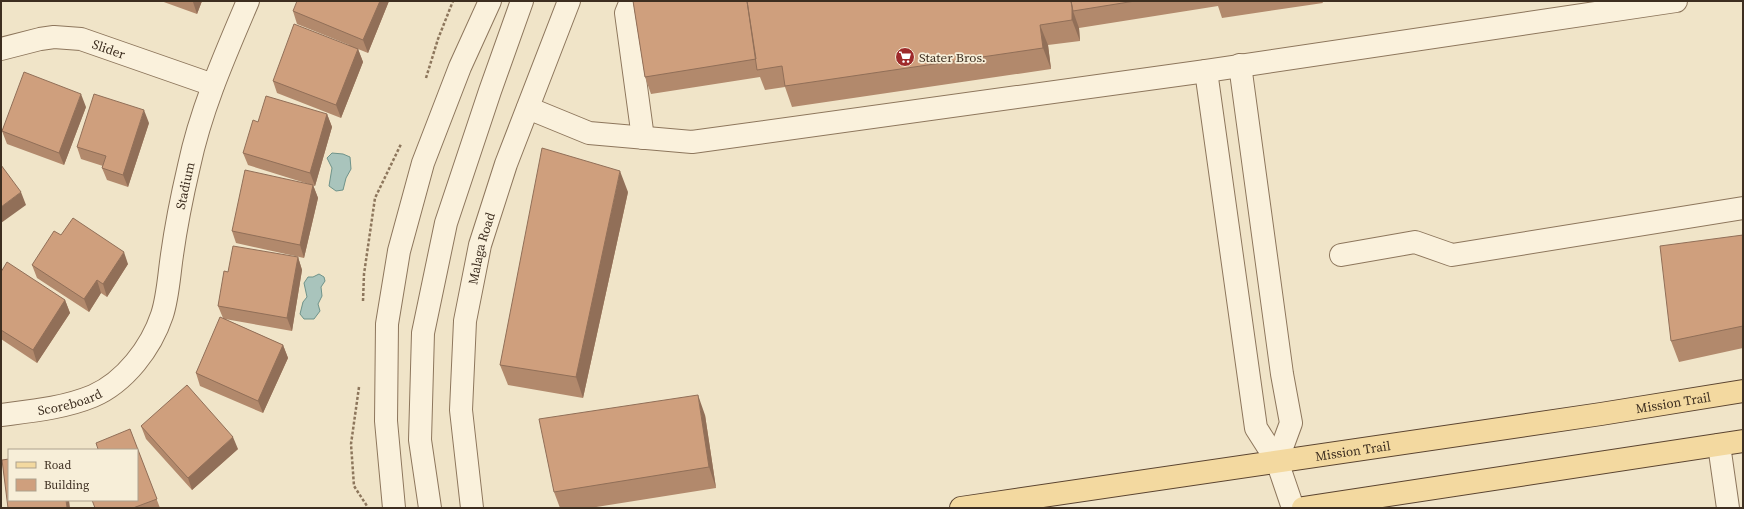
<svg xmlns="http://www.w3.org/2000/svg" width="1744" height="509" font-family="'Source Serif 4',serif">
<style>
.water{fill:#a9c4bc;stroke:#6f938a}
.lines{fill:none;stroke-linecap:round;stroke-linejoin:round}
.minor-casing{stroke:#8d765c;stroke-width:24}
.major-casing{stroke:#5b4430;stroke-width:24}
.path{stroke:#8d765c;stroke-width:2.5;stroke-dasharray:3 2;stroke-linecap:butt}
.minor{stroke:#faf1dc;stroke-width:22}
.major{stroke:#f3d9a0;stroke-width:22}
.wall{fill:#b2896c}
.shaded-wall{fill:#916f58}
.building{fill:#cf9f7d;stroke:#916f58}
.labels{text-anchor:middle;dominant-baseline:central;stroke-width:3.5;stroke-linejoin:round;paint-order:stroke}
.street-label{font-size:13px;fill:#3d2e20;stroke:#f7eed8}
.poi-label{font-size:13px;fill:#3d2e20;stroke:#f7eed8;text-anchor:start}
</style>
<rect width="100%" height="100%" fill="#f0e4c8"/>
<path class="water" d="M332 153 343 154 350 157 351 169 346 178 343 190 336 191 329 186 332 168 327 158Z
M319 274 324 277 325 281 321 287 322 296 318 304 320 311 314 319H304L300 314 303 302 307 297 304 283 308 277H313Z"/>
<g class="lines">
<defs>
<g id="minor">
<path d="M631 1 626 13 643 138"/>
<path id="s1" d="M1 49 40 39 54 37 81 39 213 85"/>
<path d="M1240 65 1282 374 1291 423 1277 461"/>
<path d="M1206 71 1256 428 1277 461 1293 508"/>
<path d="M528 108 589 133 692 142 1206 71 1676 1"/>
<path d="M1341 255 1415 242 1452 255 1743 208"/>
<path id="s2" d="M1 415C32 411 64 408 93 396 125 382 151 348 162 315 168 297 169 275 172 255 176 226 182 196 189 166 201 109 225 55 248 1"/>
<path d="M1719 445 1728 508"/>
<path d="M394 508 386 421 387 324 399 251 423 163 460 67 490 1"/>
<path d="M430 508 420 440 423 333 446 223 490 91 522 1"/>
<path id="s3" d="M472 508 461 410 465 321 480 245 506 164 569 1"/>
</g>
<g id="major">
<path id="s4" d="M961 508 1601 414 1743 391"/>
<path d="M1303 508 1743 441"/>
</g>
</defs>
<use href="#minor" class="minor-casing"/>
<use href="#major" class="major-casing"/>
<path class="path" d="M426 78 438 39 453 1
M363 301 364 274 375 198 401 144
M359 387 351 444 354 486 367 506"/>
<use href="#minor" class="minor"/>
<use href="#major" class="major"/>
</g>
<path class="wall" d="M161 1H202L197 14Z
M389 1 368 53 358 49 363 62 341 118 277 93 273 81 349 45 297 24 293 11Z
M633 1H1322L1323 3 1222 18 1218 6 1079 28 1080 41 1048 45 1051 69 792 107 785 87 765 90 760 77 651 94 645 77Z
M86 107 64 165 7 144 2 131Z
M327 114 332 127 315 186 248 165 243 153 258 122Z
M149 123 128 187 107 180 102 168 103 166 81 159 77 147Z
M313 185 318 198 304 258 236 243 232 231Z
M628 192 583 398 508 385 500 365Z
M61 235 128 264 107 297 101 293 89 312 37 278 32 265Z
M1743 235V348L1679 362 1671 341Z
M298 257 302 270 292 331 225 319 283 345 288 358 263 413 200 386 196 373 223 318 218 306 228 272Z
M1 272 65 300 70 313 37 363 1 339Z
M705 415 716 488 590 508H560L554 492Z
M141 426 238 449 192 490 146 439Z
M130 429 160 508H95L98 449Z"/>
<path class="shaded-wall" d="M193 1H202L197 14 193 2Z
M380 1H389L368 53 363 40Z
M1071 1H1075L1073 11 1079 28 1080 41 1072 20Z
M1040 25 1048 45 1051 69 1043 48Z
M358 49 363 62 341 118 336 105Z
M81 94 86 107 64 165 59 153Z
M144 110 149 123 128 187 123 175Z
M327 114 332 127 315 186 310 173Z
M620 171 628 192 583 398 576 377Z
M313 185 318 198 304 258 300 245Z
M21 192 26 205 1 223V207Z
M124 252 128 264 107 297 103 284Z
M298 257 302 270 292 331 287 318Z
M97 280 101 293 89 312 84 299Z
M65 300 70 313 37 363 33 350Z
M283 345 288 358 263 413 258 401Z
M698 395 705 415 716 488 709 467Z
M233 437 238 449 192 490 188 478Z
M66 500H69L70 508H67Z"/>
<path class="building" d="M297 1H380L363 40 293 11Z
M633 1H747L756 59 645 77Z
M747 1H1071L1072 7V20L1040 25 1043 48 785 86 782 66 757 70Z
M1071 1H1135L1073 11Z
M294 24 358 49 336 105 273 81Z
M24 72 81 94 59 153 2 131Z
M94 94 144 110 123 175 102 168 106 156 77 147Z
M266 96 327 114 310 173 243 153 253 120 258 122Z
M542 148 620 171 576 377 500 365Z
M1 165 21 192 1 207Z
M245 170 313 185 300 245 232 231Z
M73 218 124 252 103 284 97 280 84 299 32 265 54 231 61 235Z
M1743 235V326L1671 341 1660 246Z
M233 246 298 257 287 318 218 306 224 271 228 272Z
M7 262 65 300 33 350 1 330V272Z
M220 317 283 345 258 401 196 373Z
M187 385 233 437 188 478 141 426Z
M698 395 709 467 554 492 539 419Z
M130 429 157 499 133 508H95L92 500H137V450H96L98 449 96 443Z
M9 459V500H66L67 508H8L2 460Z"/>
<defs>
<symbol id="supermarket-disc" viewBox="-11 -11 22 22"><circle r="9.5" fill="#9e2a2b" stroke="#f7eed8"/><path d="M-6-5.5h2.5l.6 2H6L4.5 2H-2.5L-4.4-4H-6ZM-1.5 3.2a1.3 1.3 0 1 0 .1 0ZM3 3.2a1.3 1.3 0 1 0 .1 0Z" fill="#fff"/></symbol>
</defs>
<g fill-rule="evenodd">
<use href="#supermarket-disc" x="894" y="46" width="22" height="22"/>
</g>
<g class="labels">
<g class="street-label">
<text stroke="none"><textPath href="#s1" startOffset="111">Slider</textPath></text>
<text stroke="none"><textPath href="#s2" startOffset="335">Stadium</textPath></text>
<text stroke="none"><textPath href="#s3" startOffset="262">Malaga Road</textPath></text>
<text stroke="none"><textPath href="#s2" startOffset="70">Scoreboard</textPath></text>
<text stroke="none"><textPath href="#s4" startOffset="720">Mission Trail</textPath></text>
<text stroke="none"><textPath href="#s4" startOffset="396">Mission Trail</textPath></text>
</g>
<g class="poi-label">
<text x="919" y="57">Stater Bros.</text>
</g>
</g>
<rect width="1744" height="509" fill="none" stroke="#3d2e20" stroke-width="4"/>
<rect x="8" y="449" width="130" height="52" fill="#f7eed8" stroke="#ada18e"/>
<rect x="16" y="462" width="20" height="6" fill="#f3d9a0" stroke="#ada18e"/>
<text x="44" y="469" font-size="12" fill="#3d2e20">Road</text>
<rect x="16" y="479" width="20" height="12" fill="#cf9f7d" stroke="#ada18e"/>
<text x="44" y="489" font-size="12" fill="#3d2e20">Building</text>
</svg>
